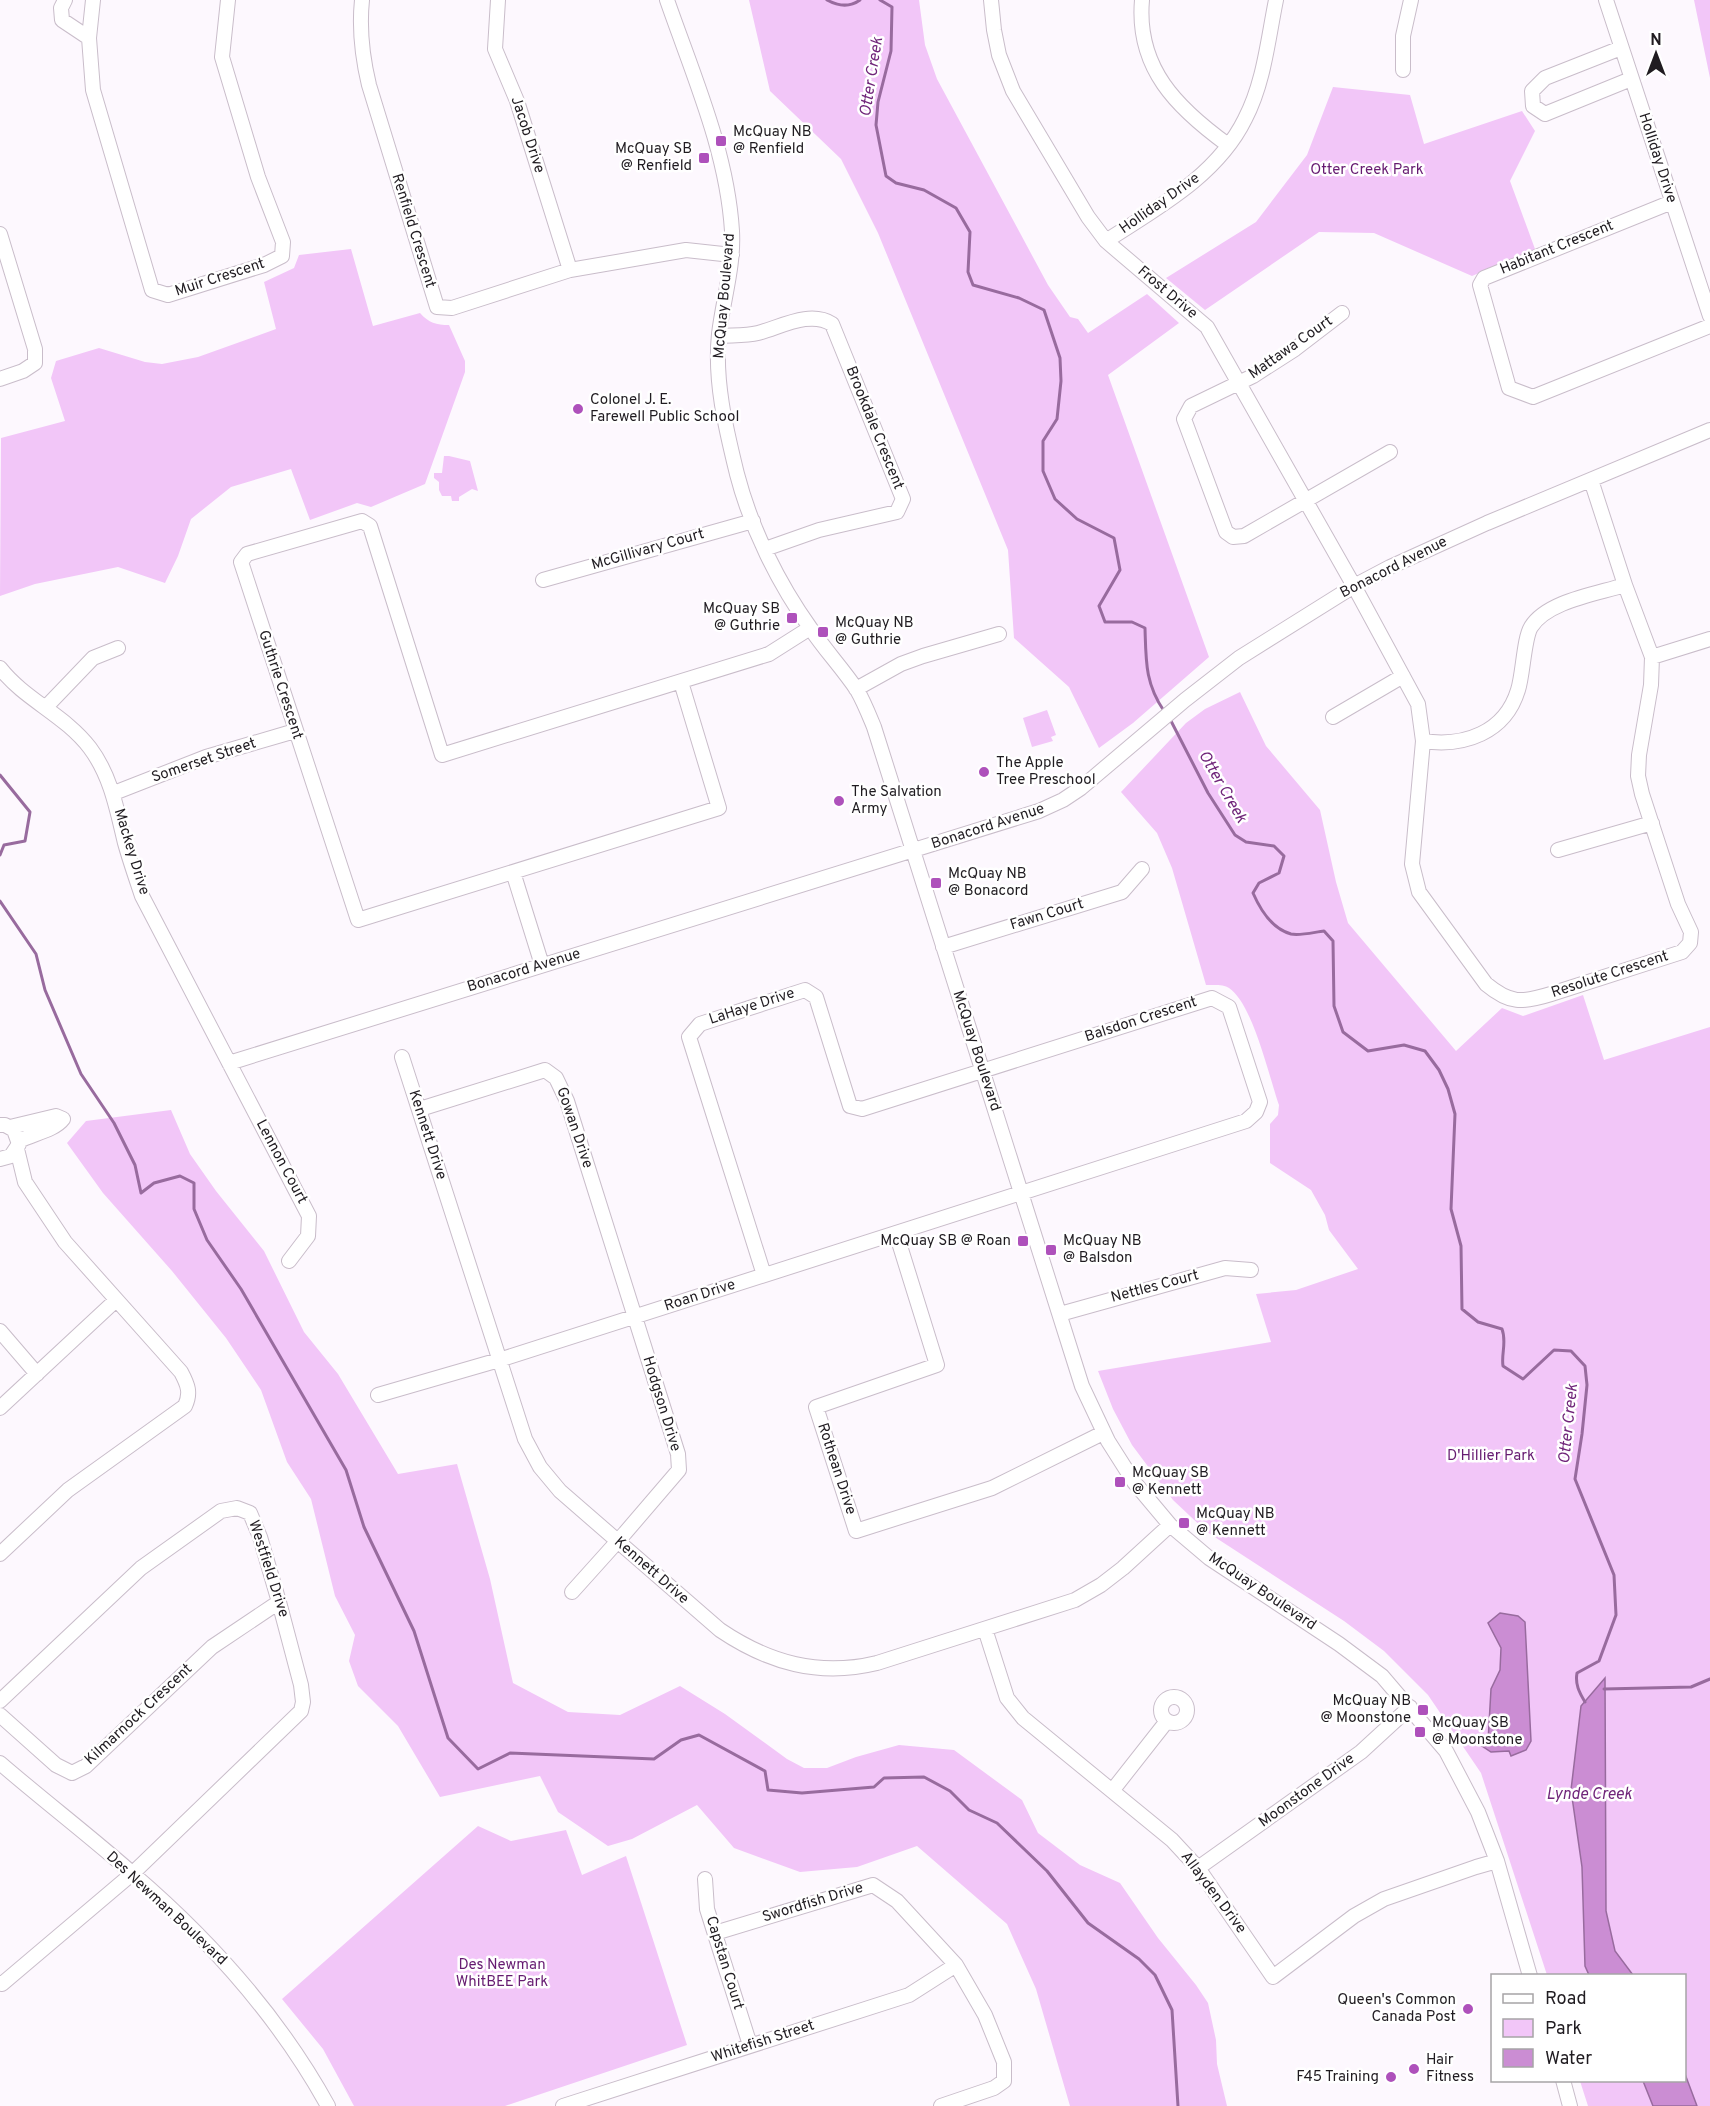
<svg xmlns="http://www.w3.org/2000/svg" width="1710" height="2106" font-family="Overpass,sans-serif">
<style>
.green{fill:#f2c6f8}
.water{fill:#cb8dd3;stroke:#986b9e;stroke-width:1.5}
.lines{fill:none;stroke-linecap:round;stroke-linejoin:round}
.stream{stroke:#986b9e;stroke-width:3}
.minor-casing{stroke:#c9bdca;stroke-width:16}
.minor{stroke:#fff;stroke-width:14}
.poi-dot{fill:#ae51bb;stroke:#fff;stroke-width:2}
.labels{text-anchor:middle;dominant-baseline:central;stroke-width:5;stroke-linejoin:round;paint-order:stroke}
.poi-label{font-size:15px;fill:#201c21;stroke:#fff;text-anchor:start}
.street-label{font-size:15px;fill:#201c21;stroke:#fff}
.park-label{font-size:15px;fill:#661b71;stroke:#fff}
.water-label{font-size:16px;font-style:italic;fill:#70257a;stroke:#fff}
</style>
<rect width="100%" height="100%" fill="#fdf8fe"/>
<path class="green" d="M749 0H919L925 45 937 79 1048 285 1070 317 1078 319 1088 333 1147 294 1179 323 1108 375 1209 657 1133 723 1099 748 1069 687 1014 638 1008 550 878 233 841 159 770 91Z
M1694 0H1710V78Z
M1333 87 1410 95 1424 144 1522 111 1535 131 1510 181 1535 249 1472 276 1374 233 1319 232 1205 310 1166 278 1256 222 1307 155Z
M351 249 373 326 420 313C429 323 436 325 449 325L465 361V372L425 484 371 507 357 503 310 520 291 469 231 487 191 519 178 556 165 583 118 567 35 584 0 596 1 438 65 421 51 378 56 361 99 348 145 362 162 364 198 357 276 329 264 282 294 268 299 255Z
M444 456H449L470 461 478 491 472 489 459 497V501H452L451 496H442L439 490V482L434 478V473H442Z
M1240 692 1266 746 1320 810 1336 882 1348 923 1456 1051 1502 1008 1523 1016 1583 995 1604 1060 1710 1027V2106H1588L1580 2081 1684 2080V1976L1547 1975 1481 1773 1428 1695 1384 1651 1344 1621 1207 1532 1173 1500 1132 1445 1113 1409 1098 1371 1271 1342 1256 1294 1296 1290 1358 1269 1329 1230 1325 1215 1311 1190 1270 1163V1124L1278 1115 1279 1105C1269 1077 1253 1004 1229 988 1224 984 1213 985 1206 985L1172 868 1157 833 1121 792 1186 723 1205 709Z
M1047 710 1056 735 1051 737 1053 741 1032 747 1023 718Z
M171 1110 190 1154 216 1191 264 1251 304 1332 338 1374 398 1474 457 1464 490 1579 513 1683 568 1712 620 1715 680 1686 725 1714 787 1759 804 1768H827L856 1757 899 1745 954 1750 1022 1800 1038 1833 1080 1865 1120 1883 1158 1938 1196 1985 1208 2003 1216 2040 1217 2064 1227 2106H1070L1036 1989 1007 1924 917 1846 857 1867 800 1872 734 1848 697 1805 632 1839 608 1846 558 1812 540 1776 440 1797 398 1726 358 1686 349 1661 355 1635 335 1596 311 1499 287 1462 261 1390 226 1338 172 1271 103 1193 67 1143 86 1121Z
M478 1826 511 1841 566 1830 582 1875 626 1856 687 2045 505 2106H354L323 2049 282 1999Z"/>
<path class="water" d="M1500 1613 1518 1616 1525 1622 1531 1741 1526 1750 1511 1756 1509 1751 1491 1752 1479 1744 1488 1742 1491 1689 1500 1670 1501 1648 1488 1623Z
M1605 1678 1606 1911 1615 1951 1633 1975H1589L1585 1966 1582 1867 1571 1790 1581 1706Z
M1685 2074 1697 2106H1653L1643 2081 1684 2080Z"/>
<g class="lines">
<path class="stream" d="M827 0C838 6 849 8 860 0
M880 0 892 7 891 51 878 102 876 125 886 176 896 183 924 190 956 208 970 232 968 272 973 285 1019 298 1044 310 1060 358 1061 381 1057 419 1043 441V471L1055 499 1077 519 1114 538 1120 570 1099 606 1105 622H1132L1145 628C1146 661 1145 683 1164 711
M1170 719 1208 793 1235 835 1246 842 1274 846 1284 856 1279 873 1259 883 1253 893C1260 909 1272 929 1291 934 1300 936 1315 932 1324 931L1333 941 1334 1006 1343 1032 1368 1051 1404 1045 1425 1051 1439 1070 1448 1089 1455 1114 1451 1209 1461 1246 1462 1309 1478 1322 1502 1329C1507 1342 1501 1354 1503 1366L1523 1379 1554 1350 1571 1351 1585 1366 1587 1385 1582 1434 1575 1479 1614 1575 1616 1615 1599 1661 1577 1673C1575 1684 1579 1692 1585 1702
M0 775 30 812 25 841 4 845 0 855
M0 901 36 954 45 990 81 1074 114 1123 135 1165 141 1193 154 1183 180 1176 194 1183V1209L207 1240 241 1289 346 1470 364 1527 414 1631 448 1738 478 1769 510 1753 654 1759 681 1740 699 1735 765 1771 768 1790 802 1793 874 1787 884 1778 924 1777 950 1791 969 1810 997 1823 1047 1871 1088 1923 1139 1959 1155 1975 1172 2010 1178 2106
M1604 1689 1691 1687 1710 1679"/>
<defs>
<path id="minor" d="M65 0 61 8 62 20 89 38
M93 0 89 38 93 90 152 290 168 295 264 265 282 256 283 242 258 177 222 57 228 0
M362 0C359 29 362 56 369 85L437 307 452 308 570 270 686 250 732 255
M498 0 495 49 517 101 570 270
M667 0C693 75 727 151 732 231 734 266 723 300 719 334 714 381 726 429 737 474 751 528 778 583 811 629 825 650 843 669 857 690 864 702 869 715 874 727L1082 1386 1108 1441 1134 1482 1170 1525 1209 1558 1339 1644 1382 1676 1446 1751 1478 1812 1497 1861 1530 1976
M991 0 994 30 999 55 1013 91 1088 217 1106 241 1207 327 1354 586 1418 704 1423 741 1412 864 1419 892 1486 984C1510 1004 1522 1003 1551 994L1682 952 1690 943 1691 932 1678 904 1642 794 1638 776 1639 755 1651 685 1652 657 1625 585 1591 480
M1142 0C1136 68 1177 108 1228 145
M1606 0 1710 316
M1621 48 1545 78 1532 91 1533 106 1545 114 1631 79
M1403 70V36L1411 0
M1672 202 1484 278 1480 285 1509 388 1533 397 1710 326
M0 234 35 349V363L23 371 0 379
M1106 241C1157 208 1217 176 1245 119 1264 83 1268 39 1276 0
M1342 313 1295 349 1253 376 1191 406 1184 419 1226 532 1233 537 1244 536 1390 452
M719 336C732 335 746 336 758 333 781 327 810 310 832 324L903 499 897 512 819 530 765 549
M543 580 753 521
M1652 657 1710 639
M0 668C25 700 65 715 90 748 111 776 117 810 125 843 130 861 136 878 142 896L309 1216 308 1236 289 1261
M681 682 719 808 358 920 241 562 247 554 362 521 370 526 442 755 769 654 810 628
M856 689 901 664 923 656 999 634
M46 707 93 658 118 648
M1333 717 1403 676
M1423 741C1464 747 1505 733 1518 690 1523 675 1524 638 1531 627 1547 601 1597 594 1625 585
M114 793 206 757 295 731
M1558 850 1652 823
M513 872 542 965
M943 947 1122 892 1142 869
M402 1057 525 1439 540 1467 560 1491 720 1630C769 1663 819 1677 877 1663L1075 1600 1101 1585 1123 1568 1170 1525
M229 1063 1039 811 1063 800 1081 788 1185 700 1239 658 1354 586 1390 567 1487 523 1710 430
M420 1109 545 1070 556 1078 567 1101 678 1454 679 1470 625 1533 572 1592
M0 1125H5L14 1130 19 1144 11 1156 0 1159
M10 1127 56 1116 63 1119C55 1130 32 1134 19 1141
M896 1233 937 1365 816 1407 856 1531 992 1488 1103 1433
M1060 1314 1225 1268 1251 1270
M0 1331 37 1374
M378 1395 499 1360 1246 1121 1256 1112 1260 1102 1229 1007 1212 998 862 1109 850 1106 816 997 805 990 700 1024 689 1037 764 1275
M0 1408 115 1301
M0 1554 68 1490 185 1406C191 1393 188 1385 181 1372L65 1242 25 1182 17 1149
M985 1629 1007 1698 1023 1718 1172 1840 1198 1868 1273 1977 1354 1916 1384 1899 1476 1867 1497 1861
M1161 1710a13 13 0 1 1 26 0a13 13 0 1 1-26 0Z
M0 1701 141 1568 221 1511 237 1508 250 1513 260 1537 279 1602 301 1685 303 1702 301 1711 133 1873 2 1984 0 1983
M0 1715 56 1765 72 1773 86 1766 212 1647 279 1602
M0 1763C44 1801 90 1836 133 1874 210 1940 279 2017 328 2106
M1112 1791 1167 1721
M1198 1868 1361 1752 1410 1707
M705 1879 707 1909 750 2045
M715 1933 873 1885 897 1901 956 1965 985 2015 1004 2062V2081L994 2088 941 2106
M1563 2080 1570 2106
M563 2106 909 1995 956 1965"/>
</defs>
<use href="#minor" class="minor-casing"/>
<use href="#minor" class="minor"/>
</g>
<g class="poi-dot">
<rect x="715" y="135" width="12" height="12" rx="3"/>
<rect x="698" y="152" width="12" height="12" rx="3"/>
<circle cx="578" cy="409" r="6"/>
<rect x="786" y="612" width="12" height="12" rx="3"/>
<rect x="817" y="626" width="12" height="12" rx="3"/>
<circle cx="984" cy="772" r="6"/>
<circle cx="839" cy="801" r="6"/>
<rect x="930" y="877" width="12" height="12" rx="3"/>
<rect x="1017" y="1235" width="12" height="12" rx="3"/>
<rect x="1045" y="1244" width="12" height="12" rx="3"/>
<rect x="1114" y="1476" width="12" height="12" rx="3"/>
<rect x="1178" y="1517" width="12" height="12" rx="3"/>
<rect x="1417" y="1704" width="12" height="12" rx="3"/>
<rect x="1414" y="1726" width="12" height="12" rx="3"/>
<circle cx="1468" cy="2009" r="6"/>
<circle cx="1414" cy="2069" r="6"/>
<circle cx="1391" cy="2077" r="6"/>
</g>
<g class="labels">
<g class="poi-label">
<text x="733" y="132">McQuay NB<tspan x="733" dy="17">@ Renfield</tspan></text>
<text x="692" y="149" text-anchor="end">McQuay SB<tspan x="692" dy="17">@ Renfield</tspan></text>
<text x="590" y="400">Colonel J. E.<tspan x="590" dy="17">Farewell Public School</tspan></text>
<text x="780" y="609" text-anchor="end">McQuay SB<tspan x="780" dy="17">@ Guthrie</tspan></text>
<text x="835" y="623">McQuay NB<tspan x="835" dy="17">@ Guthrie</tspan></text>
<text x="996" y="763">The Apple<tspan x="996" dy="17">Tree Preschool</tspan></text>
<text x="851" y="792">The Salvation<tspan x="851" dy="17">Army</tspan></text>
<text x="948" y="874">McQuay NB<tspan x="948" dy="17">@ Bonacord</tspan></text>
<text x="1011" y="1241" text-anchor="end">McQuay SB @ Roan</text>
<text x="1063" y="1241">McQuay NB<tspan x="1063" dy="17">@ Balsdon</tspan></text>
<text x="1132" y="1473">McQuay SB<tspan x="1132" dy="17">@ Kennett</tspan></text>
<text x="1196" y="1514">McQuay NB<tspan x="1196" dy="17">@ Kennett</tspan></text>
<text x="1411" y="1701" text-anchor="end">McQuay NB<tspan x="1411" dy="17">@ Moonstone</tspan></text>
<text x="1432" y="1723">McQuay SB<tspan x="1432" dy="17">@ Moonstone</tspan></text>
<text x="1456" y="2000" text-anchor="end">Queen's Common<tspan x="1456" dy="17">Canada Post</tspan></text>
<text x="1426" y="2060">Hair<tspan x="1426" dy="17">Fitness</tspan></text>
<text x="1379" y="2077" text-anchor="end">F45 Training</text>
</g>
<g class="street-label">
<text transform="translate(527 135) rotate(72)">Jacob Drive</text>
<text transform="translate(1657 158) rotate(72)">Holliday Drive</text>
<text transform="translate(1160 204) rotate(-35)">Holliday Drive</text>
<text transform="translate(413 231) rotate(73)">Renfield Crescent</text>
<text transform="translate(1557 248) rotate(-22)">Habitant Crescent</text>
<text transform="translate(220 278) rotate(-18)">Muir Crescent</text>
<text transform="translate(1167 293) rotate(40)">Frost Drive</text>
<text transform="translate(725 296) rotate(-85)">McQuay Boulevard</text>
<text transform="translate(1291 348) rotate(-35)">Mattawa Court</text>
<text transform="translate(874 428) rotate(68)">Brookdale Crescent</text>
<text transform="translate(648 550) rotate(-16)">McGillivary Court</text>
<text transform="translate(1394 568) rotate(-27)">Bonacord Avenue</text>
<text transform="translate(280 685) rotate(72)">Guthrie Crescent</text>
<text transform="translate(204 761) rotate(-19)">Somerset Street</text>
<text transform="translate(988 827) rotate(-18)">Bonacord Avenue</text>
<text transform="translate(131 852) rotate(73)">Mackey Drive</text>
<text transform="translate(1047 915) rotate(-17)">Fawn Court</text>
<text transform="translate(524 971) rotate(-17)">Bonacord Avenue</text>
<text transform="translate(1610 975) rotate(-18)">Resolute Crescent</text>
<text transform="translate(752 1007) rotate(-18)">LaHaye Drive</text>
<text transform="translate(1141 1020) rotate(-18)">Balsdon Crescent</text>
<text transform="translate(976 1051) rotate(72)">McQuay Boulevard</text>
<text transform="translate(574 1128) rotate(71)">Gowan Drive</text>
<text transform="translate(427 1135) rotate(72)">Kennett Drive</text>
<text transform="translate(281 1162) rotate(62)">Lennon Court</text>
<text transform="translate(1155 1287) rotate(-15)">Nettles Court</text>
<text transform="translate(700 1296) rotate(-18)">Roan Drive</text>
<text transform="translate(661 1404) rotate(73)">Hodgson Drive</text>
<text transform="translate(836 1469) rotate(72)">Rothean Drive</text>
<text transform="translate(268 1569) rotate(72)">Westfield Drive</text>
<text transform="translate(651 1571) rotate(41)">Kennett Drive</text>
<text transform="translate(1262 1592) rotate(34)">McQuay Boulevard</text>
<text transform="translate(139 1715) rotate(-43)">Kilmarnock Crescent</text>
<text transform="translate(1307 1791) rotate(-36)">Moonstone Drive</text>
<text transform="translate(1213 1893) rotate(53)">Allayden Drive</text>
<text transform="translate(813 1903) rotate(-17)">Swordfish Drive</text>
<text transform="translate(166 1909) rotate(43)">Des Newman Boulevard</text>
<text transform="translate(724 1963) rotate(73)">Capstan Court</text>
<text transform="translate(763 2042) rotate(-18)">Whitefish Street</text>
</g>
<g class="park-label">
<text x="1367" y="170">Otter Creek Park</text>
<text x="1491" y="1456">D'Hillier Park</text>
<text x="502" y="1965">Des Newman<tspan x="502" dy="17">WhitBEE Park</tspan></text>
</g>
<g class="water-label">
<text transform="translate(872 77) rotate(-81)">Otter Creek</text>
<text transform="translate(1222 787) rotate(60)">Otter Creek</text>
<text transform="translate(1569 1424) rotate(-84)">Otter Creek</text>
<text x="1589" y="1795">Lynde Creek</text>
</g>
</g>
<rect x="1491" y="1974" width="195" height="108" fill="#ffffff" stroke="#a6a4a6" stroke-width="1.5"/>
<rect x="1503" y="1994" width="30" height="9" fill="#ffffff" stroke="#a6a4a6" stroke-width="1.5"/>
<text x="1545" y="2004" font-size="18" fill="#201c21">Road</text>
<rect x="1503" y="2019" width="30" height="18" fill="#f2c6f8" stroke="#a6a4a6" stroke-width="1.5"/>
<text x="1545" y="2034" font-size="18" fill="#201c21">Park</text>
<rect x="1503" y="2049" width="30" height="18" fill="#cb8dd3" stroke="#a6a4a6" stroke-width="1.5"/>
<text x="1545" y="2064" font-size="18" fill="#201c21">Water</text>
<g transform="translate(1656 54)" stroke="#ffffff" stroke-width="4.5" paint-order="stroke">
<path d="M0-4.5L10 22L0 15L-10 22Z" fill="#201c21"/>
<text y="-9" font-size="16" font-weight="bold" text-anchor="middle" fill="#201c21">N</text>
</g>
</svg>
